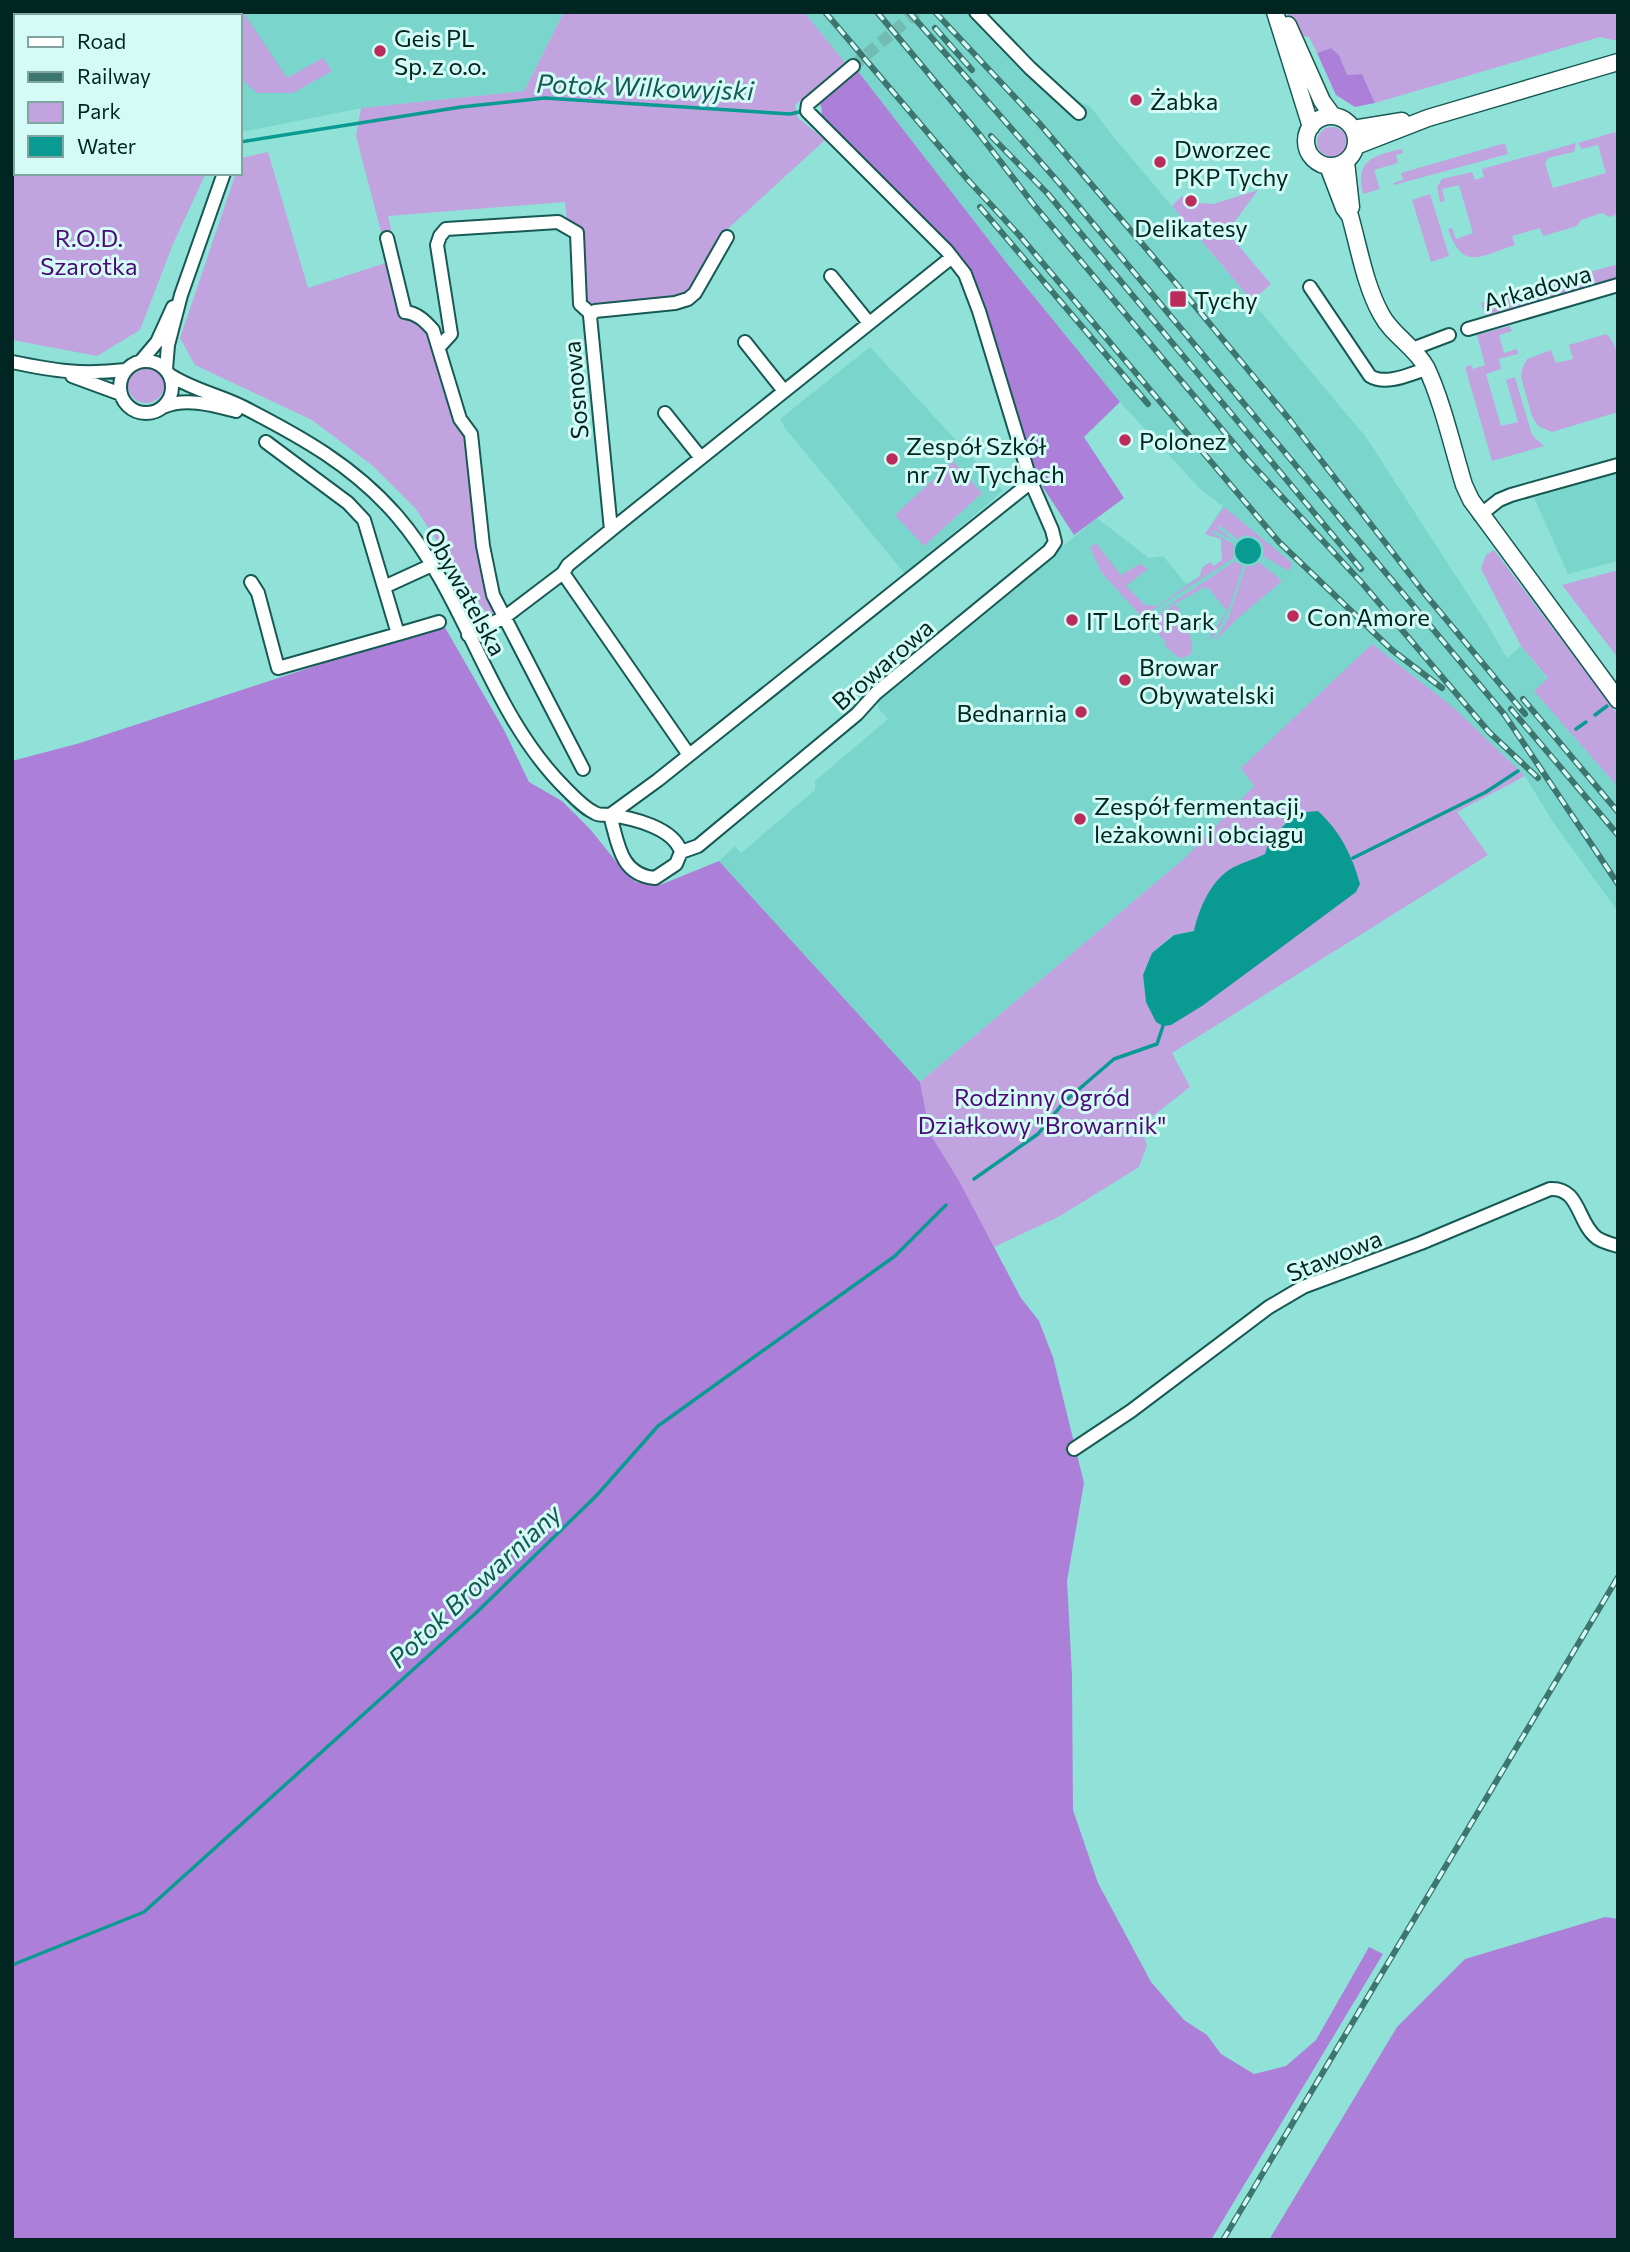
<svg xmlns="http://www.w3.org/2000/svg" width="1630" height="2252" font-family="Commissioner,sans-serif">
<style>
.built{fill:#7ad6cc}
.green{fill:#c0a3df;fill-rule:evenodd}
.forest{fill:#ac80d8}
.water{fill:#099b91}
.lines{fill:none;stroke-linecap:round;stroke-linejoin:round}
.stream{stroke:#099b91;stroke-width:3.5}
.minor-tunnel{stroke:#73bcb4;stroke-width:12;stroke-dasharray:12 6;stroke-linecap:butt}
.minor-casing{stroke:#175953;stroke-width:16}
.tertiary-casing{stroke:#175953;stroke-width:19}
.minor{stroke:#fff;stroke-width:12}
.tertiary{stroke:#fff;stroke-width:16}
.rail-casing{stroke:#3d756f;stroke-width:6}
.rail{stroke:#d4fbf5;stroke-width:3.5;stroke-dasharray:10;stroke-linecap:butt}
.poi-dot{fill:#bb2c5c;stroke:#d4fbf5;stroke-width:2.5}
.labels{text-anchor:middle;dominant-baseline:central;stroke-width:6;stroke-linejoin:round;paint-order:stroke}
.poi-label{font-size:24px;fill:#012521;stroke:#d4fbf5;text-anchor:start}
.park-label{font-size:24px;fill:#4c0877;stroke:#d4fbf5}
.street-label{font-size:24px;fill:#012521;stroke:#d4fbf5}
.water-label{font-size:26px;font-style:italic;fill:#155852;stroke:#d4fbf5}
</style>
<rect width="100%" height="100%" fill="#90e2d9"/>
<path class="built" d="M125 12H564L524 91 362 108 247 131 240 130V16H126Z
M804 12H985L1001 29 1006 39 1071 98 1090 106 1112 135 1366 437 1489 627 1507 658 1521 646 1548 679 1535 691 1618 787V912L1551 819 1525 776 1241 768 1255 786 1186 857 920 1082 719 861 735 846 741 853 815 790V781L888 719 878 708 879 698 885 692 1097 518 1149 558 1163 556 1186 584 1200 576 1202 568 1210 562 1214 566 1222 560 1221 539 1205 534 1223 506 1202 491 1120 402 1009 266 857 70 846 64Z
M870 347 1003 491 905 574 785 428 780 419Z
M1618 473V561L1568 574 1534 498Z"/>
<path class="green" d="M222 12H243L287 78 323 58 332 71 293 93H257L240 78V16H222Z
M564 12H804L846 64 795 105 798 118 825 140 721 235 693 288 685 295 673 299 577 310 565 202 388 216 407 298 431 333 464 433 478 547 494 611 491 619 469 590 416 509 373 466 312 420 195 365 180 338 236 173H240L241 158 268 152 308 288 389 262 356 136 361 108 524 91Z
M1287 12H1618V41L1600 37 1375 103 1362 74 1347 75 1339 55 1331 48 1317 53 1309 37 1296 34Z
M1317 142a15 15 0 1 1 30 0a15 15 0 1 1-30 0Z
M1615 132 1618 141V214L1610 217 1602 213 1581 220 1577 226 1543 236 1540 228 1512 236 1515 245C1480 256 1463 272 1448 229L1452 228 1456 239 1473 233 1459 185 1442 189 1445 201 1440 202 1437 187 1442 179 1472 172 1475 180 1484 177 1482 169 1576 143 1574 152 1548 158 1545 164 1553 188 1606 173 1598 145 1582 149 1578 143Z
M12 139H16V173H206L173 244 140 330 97 356 12 340Z
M1505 143 1508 154 1394 185 1393 183 1403 180 1401 173Z
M1401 149 1403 153 1396 155 1398 163 1374 170 1380 189 1363 194C1355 160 1373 156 1401 149Z
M1258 190 1227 232 1271 284 1252 301 1172 206 1182 196 1192 207 1198 203 1213 204Z
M1430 194 1449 256 1431 262 1412 200Z
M1618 264V281L1491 318 1485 315 1481 303Z
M1510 326 1512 331 1499 335 1504 353 1517 349 1518 354 1499 359 1501 369 1486 374 1501 426 1518 422 1506 380 1515 377 1532 435 1544 446 1492 461 1465 367 1471 365 1473 369 1485 365 1477 335Z
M1606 334C1625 349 1618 390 1618 412L1552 432 1538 426 1532 416 1521 377 1522 369 1527 359 1551 350 1556 363 1573 359 1569 345Z
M128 385a18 18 0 1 1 36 0a18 18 0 1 1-36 0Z
M953 461 982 493 924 546 895 515Z
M1224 507 1292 563 1289 571 1263 556 1264 548 1259 539 1245 535 1237 539 1219 525 1218 528 1235 542 1213 530 1212 533 1234 544V558L1142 617 1101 572 1090 548 1096 543 1121 575 1140 564 1148 569 1126 586 1145 605 1158 606 1200 576 1202 568 1210 562 1214 566 1222 560 1221 539 1205 534Z
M1494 550 1618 715V787L1534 691 1548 678 1521 646 1481 569 1486 555Z
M1235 561 1243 566C1235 592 1228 618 1211 639L1209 638 1227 611 1210 590 1205 587 1154 615Z
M1259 562 1282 581 1237 619 1214 642 1228 619 1246 566H1253Z
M1618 570V658L1562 585Z
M1175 605 1178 607C1184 620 1195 640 1191 654L1183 658 1178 657 1164 645 1166 642 1147 623Z
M1372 644 1454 708 1525 776 1457 812 1488 855 1172 1053 1190 1087 1140 1126 1147 1145 1139 1167 1060 1216 994 1247 930 1134 920 1082 1186 857 1254 786 1241 768ZM1265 854 1146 1002 1143 975 1152 953 1173 935 1194 931 1254 860Z"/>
<path class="forest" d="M1331 48 1339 55 1347 75 1362 74 1375 103 1355 107 1336 95 1317 53Z
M857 70 1009 266 1120 402 1084 437 1124 498 1074 535 1035 475 974 277 962 257 821 117 822 110 820 104Z
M443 624 504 730 529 782 562 801 590 829 627 875 636 882 660 885 719 861 920 1082 930 1134 959 1181 1021 1298 1039 1321 1053 1357 1084 1483 1067 1581 1072 1675 1073 1810 1098 1883 1151 1982 1184 2020 1207 2035 1221 2054 1254 2074 1286 2066 1316 2040 1369 1947 1383 1954 1211 2240H12V761L80 743Z
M1605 1917 1618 1919V2240H1269L1397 2027 1465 1959Z"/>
<path class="water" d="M1235 551a13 13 0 1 1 26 0a13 13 0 1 1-26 0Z
M1318 811C1340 831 1352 855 1360 884L1356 892 1202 1006 1171 1025 1163 1026 1156 1022 1146 1002 1143 975 1152 953 1174 935 1194 931C1199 908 1212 878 1234 867 1244 862 1255 859 1265 854L1269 841 1296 813Z"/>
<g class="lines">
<path class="stream" d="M240 142 461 107 545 98 790 114 799 112
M12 144H16
M1595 715 1607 706
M1576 729 1586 722
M1353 858 1486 792 1518 771
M974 1179 1038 1134 1064 1102 1114 1059 1157 1044 1163 1026
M12 1965 144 1912 477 1612 597 1495 658 1426 895 1256 946 1205"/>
<path class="minor-tunnel" d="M853 66 917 12"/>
<defs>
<path id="minor" d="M48 12V16
M976 12 1030 68 1079 113
M387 238 405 312C417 313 425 321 433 330L460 419 471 434 483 546 493 595 583 769
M831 276 869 323
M1310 287 1370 376C1386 386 1410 374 1426 369
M1468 329 1618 285
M745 342 784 391
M440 346 451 334 437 245 440 236 446 229 558 222 577 233 580 304 591 314
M1412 349 1449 335
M120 387a26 26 0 1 1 52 0a26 26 0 1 1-52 0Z
M141 361 157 342 173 307
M12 362C56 371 81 375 126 370
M166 369 168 345 181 295 224 173
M170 375C193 390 219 395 243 407 300 436 354 466 397 516 468 598 488 712 566 789 575 798 584 808 595 813 600 816 604 814 610 815 633 818 674 828 681 852L676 864 655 878C620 875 618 843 610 815
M72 376 121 394
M163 407C186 397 213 405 236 411
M665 413 701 458
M266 442 348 503 364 520 384 587 432 565
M1480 515 1499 500 1511 495 1618 465
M611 530 952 257
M251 582 258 593 278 668 398 634 384 587
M398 634 439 622
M468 635 505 617 563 573
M689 755 563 573 568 565 611 530 590 316 595 311 675 303 688 299 695 293 727 237
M610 815 658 780 1031 482
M681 852 698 846 857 714 876 693 1049 551 1055 542 1052 530 1031 482 979 311 965 274 947 251 807 111 808 104 853 66
M1074 1449 1131 1411 1269 1307 1303 1287 1421 1243 1550 1189C1580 1187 1577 1223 1597 1238 1603 1242 1611 1244 1618 1246"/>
<path id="tertiary" d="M1275 12 1311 127
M1288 25 1322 101 1333 116
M1306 141a25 25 0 1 1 50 0a25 25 0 1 1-50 0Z
M1353 129 1402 121
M1356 146 1428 118 1618 62
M1346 162 1351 207
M1328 166 1344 208 1350 216C1359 248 1365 285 1381 314 1392 335 1415 347 1426 367 1442 400 1453 449 1464 485L1471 500 1618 700"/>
</defs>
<use href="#minor" class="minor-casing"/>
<use href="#tertiary" class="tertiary-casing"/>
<use href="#minor" class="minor"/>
<use href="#tertiary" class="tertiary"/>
<defs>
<path id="rail" d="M825 12 968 180 1019 235 1279 542 1392 650 1442 688
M877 12 980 135 1034 205 1246 458 1362 583 1489 732 1538 778
M909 12 1060 184 1504 714 1618 884
M935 12 1039 123 1185 294 1289 419 1425 594 1525 714
M935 28 972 70
M991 136 1048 194 1361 569
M980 207 1148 404
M1523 699 1618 812
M1511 709 1618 835
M1223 2240 1618 1577"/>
</defs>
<use href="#rail" class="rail-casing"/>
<use href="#rail" class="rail"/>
</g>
<g class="poi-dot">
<circle cx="380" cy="51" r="7"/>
<circle cx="1136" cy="100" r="7"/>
<circle cx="1160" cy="162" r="7"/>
<circle cx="1191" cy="201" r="7"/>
<rect x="1169" y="290" width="18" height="18" rx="3.5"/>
<circle cx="1125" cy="440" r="7"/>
<circle cx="892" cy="459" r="7"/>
<circle cx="1293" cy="616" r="7"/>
<circle cx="1072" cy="620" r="7"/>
<circle cx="1125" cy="680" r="7"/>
<circle cx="1081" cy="712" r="7"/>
<circle cx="1080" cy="819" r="7"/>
</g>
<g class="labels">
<g class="poi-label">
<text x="394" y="37">Geis PL<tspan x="394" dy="28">Sp. z o.o.</tspan></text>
<text x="1150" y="100">Żabka</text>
<text x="1174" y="148">Dworzec<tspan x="1174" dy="28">PKP Tychy</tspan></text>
<text x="1191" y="227" text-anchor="middle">Delikatesy</text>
<text x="1194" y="299">Tychy</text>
<text x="1139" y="440">Polonez</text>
<text x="906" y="445">Zespół Szkół<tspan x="906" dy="28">nr 7 w Tychach</tspan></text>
<text x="1307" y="616">Con Amore</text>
<text x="1086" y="620">IT Loft Park</text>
<text x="1139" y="666">Browar<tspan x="1139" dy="28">Obywatelski</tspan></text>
<text x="1067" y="712" text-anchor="end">Bednarnia</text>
<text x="1094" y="805">Zespół fermentacji,<tspan x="1094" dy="28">leżakowni i obciągu</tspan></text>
</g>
<g class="park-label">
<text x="89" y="237">R.O.D.<tspan x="89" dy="28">Szarotka</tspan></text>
<text x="1042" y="1096">Rodzinny Ogród<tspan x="1042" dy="28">Działkowy "Browarnik"</tspan></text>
</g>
<g class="street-label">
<text transform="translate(1537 287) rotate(-16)">Arkadowa</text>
<text transform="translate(575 390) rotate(-95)">Sosnowa</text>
<text transform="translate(466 591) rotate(61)">Obywatelska</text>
<text transform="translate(882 664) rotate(-41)">Browarowa</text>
<text transform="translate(1334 1255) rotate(-22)">Stawowa</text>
</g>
<g class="water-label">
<text transform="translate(645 86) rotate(2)">Potok Wilkowyjski</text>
<text transform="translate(474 1585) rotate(-43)">Potok Browarniany</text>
</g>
</g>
<rect width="1630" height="2252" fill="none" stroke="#012521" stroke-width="28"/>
<rect x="14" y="14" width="228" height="161" fill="#d4fbf5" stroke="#80a5a0" stroke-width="2"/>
<rect x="28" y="37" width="35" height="10" fill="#ffffff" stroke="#80a5a0" stroke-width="2"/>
<text x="77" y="49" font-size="21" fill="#012521">Road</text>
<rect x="28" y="72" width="35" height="10" fill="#3d756f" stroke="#80a5a0" stroke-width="2"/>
<text x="77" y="84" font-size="21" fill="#012521">Railway</text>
<rect x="28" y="102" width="35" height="21" fill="#c0a3df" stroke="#80a5a0" stroke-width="2"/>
<text x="77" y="119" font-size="21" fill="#012521">Park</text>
<rect x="28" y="136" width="35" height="21" fill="#099b91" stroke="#80a5a0" stroke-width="2"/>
<text x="77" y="154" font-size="21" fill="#012521">Water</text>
</svg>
